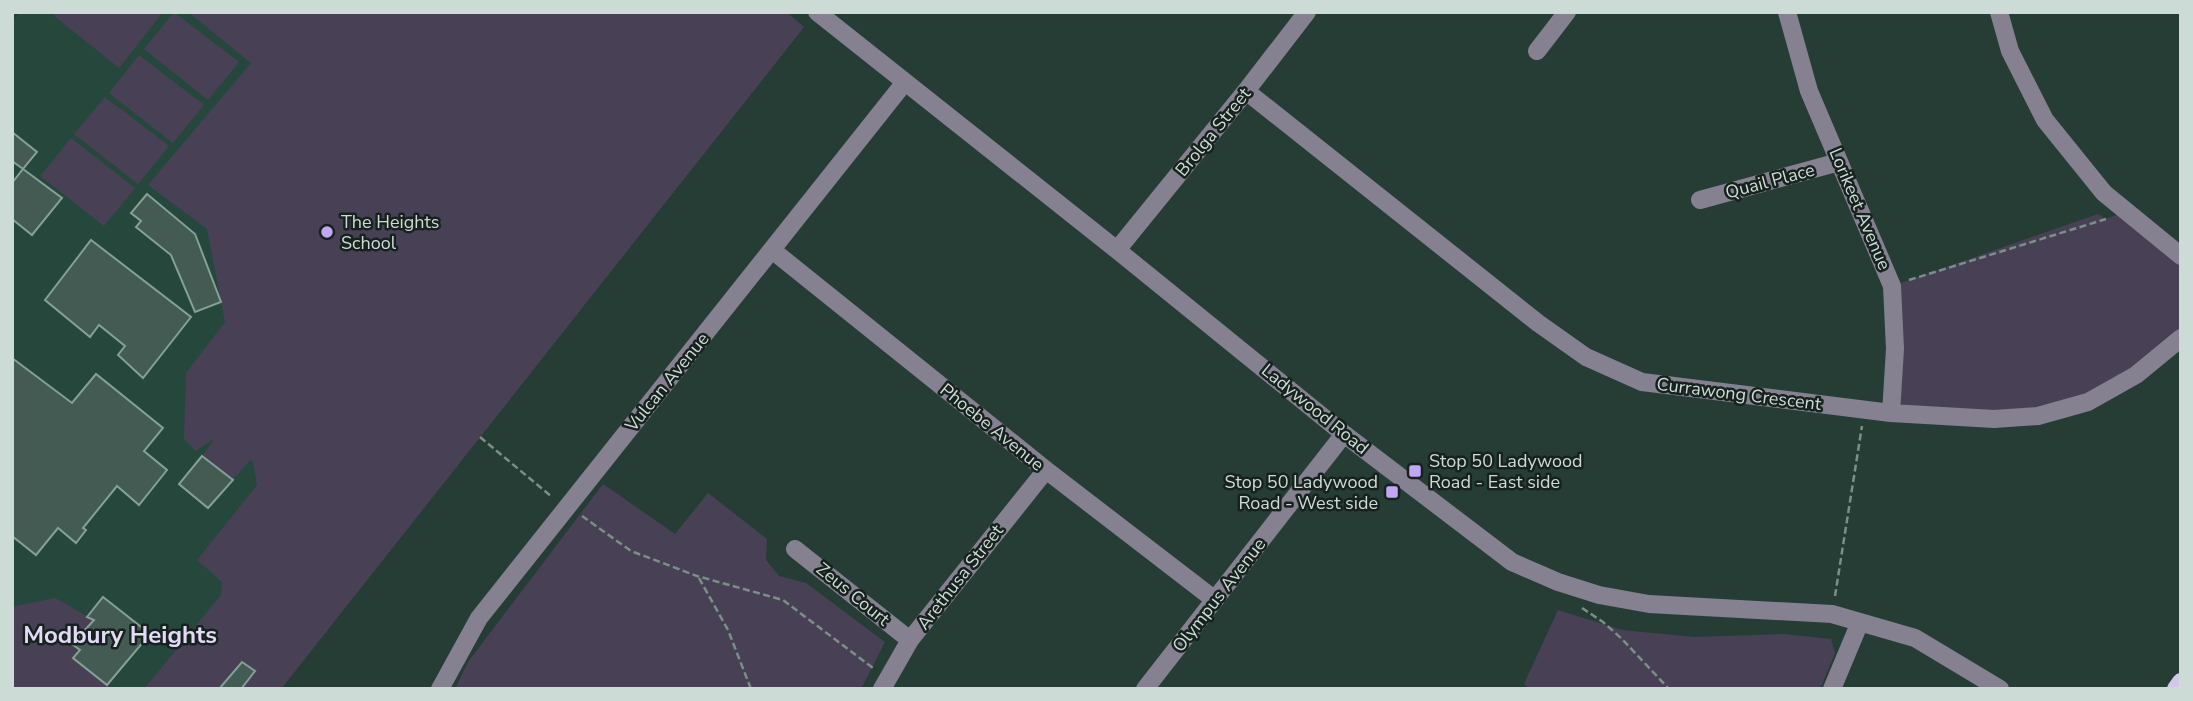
<svg xmlns="http://www.w3.org/2000/svg" width="2193" height="701" font-family="'Nunito Sans',sans-serif">
<style>
.built{fill:#26473c}
.green{fill:#484156}
.building{fill:#435b53;stroke:#85a096;stroke-width:2}
.lines{fill:none;stroke-linecap:round;stroke-linejoin:round}
.path{stroke:#7b8e88;stroke-width:2.5;stroke-dasharray:7 3.5;stroke-linecap:butt}
.minor{stroke:#858190;stroke-width:18}
.major{stroke:#d2c9e8;stroke-width:18}
.poi-dot{fill:#c1a8f3;stroke:#17221e;stroke-width:2.5}
.labels{text-anchor:middle;dominant-baseline:central;stroke-width:5;stroke-linejoin:round;paint-order:stroke}
.street-label{font-size:18px;fill:#cddbd6;stroke:#17221e}
.poi-label{font-size:18px;fill:#cddbd6;stroke:#17221e;text-anchor:start}
.district-label{font-size:24px;font-weight:bold;fill:#e3daf7;stroke:#17221e}
</style>
<rect width="100%" height="100%" fill="#263d36"/>
<path class="built" d="M20 12H786L804 27 281 689H12V22Z"/>
<path class="green" d="M57 12H163L119 68 54 16Z
M174 12 239 62 208 100 144 49Z
M188 12H786L804 27 281 689H144L221 595 222 582 197 560 257 485 253 462 250 460 233 480 202 456 215 438 196 451 184 439 186 373 225 322 207 229 148 185 251 63Z
M139 55 204 105 173 143 109 93Z
M105 97 169 146 138 184 74 134Z
M71 138 135 188 104 226 40 176Z
M2126 212 2181 256V338L2136 375 2038 416 1891 413 1892 286 2098 214 2105 219Z
M603 484 675 534 708 493 767 539 766 560 779 576 806 583 885 642 861 689H455L468 662Z
M55 598 94 620 73 644 80 650 74 658 112 689H12V607Z
M1558 610 1622 630 1694 637 1784 634 1831 639 1835 653 1820 689H1530L1524 684Z"/>
<path class="building" d="M12 132 37 152 23 169 12 161Z
M23 169 62 198 32 235 12 219V183Z
M147 194 195 234 221 302 195 312 171 255 136 227 141 221 131 213Z
M91 240 191 317 143 378 118 355 125 346 99 325 90 337 45 300Z
M12 358 72 403 96 374 163 428 144 451 167 470 139 505 117 486 83 528 86 530 76 543 58 528 36 555 12 536Z
M202 456 233 480 208 508 179 484Z
M103 597 150 634 107 685 73 658 80 650 72 644 94 620 87 617Z
M242 662 255 671 241 689H219Z"/>
<g class="lines">
<path class="path" d="M1909 280 2106 219
M480 437 552 497
M582 516 631 551 697 576 783 600 873 668
M699 578 728 630 751 689
M1835 596 1862 426
M1582 608 1603 622 1622 639 1669 689"/>
<path class="minor" d="M817 12 1117 250 1344 434 1512 562 1558 582 1599 595 1649 604 1832 614 1915 638 2000 689
M1787 12 1809 91 1892 286 1895 349 1891 413
M1999 12 2010 51 2045 120 2104 193 2181 256
M1537 51 1567 12
M1246 91 1538 323 1586 357 1642 382 1891 413 1994 419 2038 416 2088 402 2136 375 2181 338
M1700 200 1839 162
M772 250 1046 470 1215 600
M1117 250 1246 91 1307 12
M795 549 910 640
M440 689 479 618 905 82
M882 689 910 640 1046 470
M1145 689 1344 434
M1832 689 1860 622"/>
<path class="major" d="M2176 689 2181 682"/>
</g>
<g class="poi-dot">
<circle cx="327" cy="232" r="7"/>
<rect x="1408" y="464" width="14" height="14" rx="3.5"/>
<rect x="1385" y="485" width="14" height="14" rx="3.5"/>
</g>
<g class="labels">
<g class="street-label">
<text transform="translate(1213 132) rotate(-51)">Brolga Street</text>
<text transform="translate(1770 181) rotate(-15)">Quail Place</text>
<text transform="translate(1860 209) rotate(67)">Lorikeet Avenue</text>
<text transform="translate(667 382) rotate(-51)">Vulcan Avenue</text>
<text transform="translate(1739 394) rotate(7)">Currawong Crescent</text>
<text transform="translate(1315 409) rotate(39)">Ladywood Road</text>
<text transform="translate(992 427) rotate(39)">Phoebe Avenue</text>
<text transform="translate(960 577) rotate(-52)">Arethusa Street</text>
<text transform="translate(853 594) rotate(39)">Zeus Court</text>
<text transform="translate(1219 595) rotate(-52)">Olympus Avenue</text>
</g>
<g class="poi-label">
<text x="341" y="222">The Heights<tspan x="341" dy="21">School</tspan></text>
<text x="1429" y="461">Stop 50 Ladywood<tspan x="1429" dy="21">Road - East side</tspan></text>
<text x="1378" y="482" text-anchor="end">Stop 50 Ladywood<tspan x="1378" dy="21">Road - West side</tspan></text>
</g>
<g class="district-label">
<text x="120" y="635">Modbury Heights</text>
</g>
</g>
<rect width="2193" height="701" fill="none" stroke="#cddbd6" stroke-width="28"/>
</svg>
